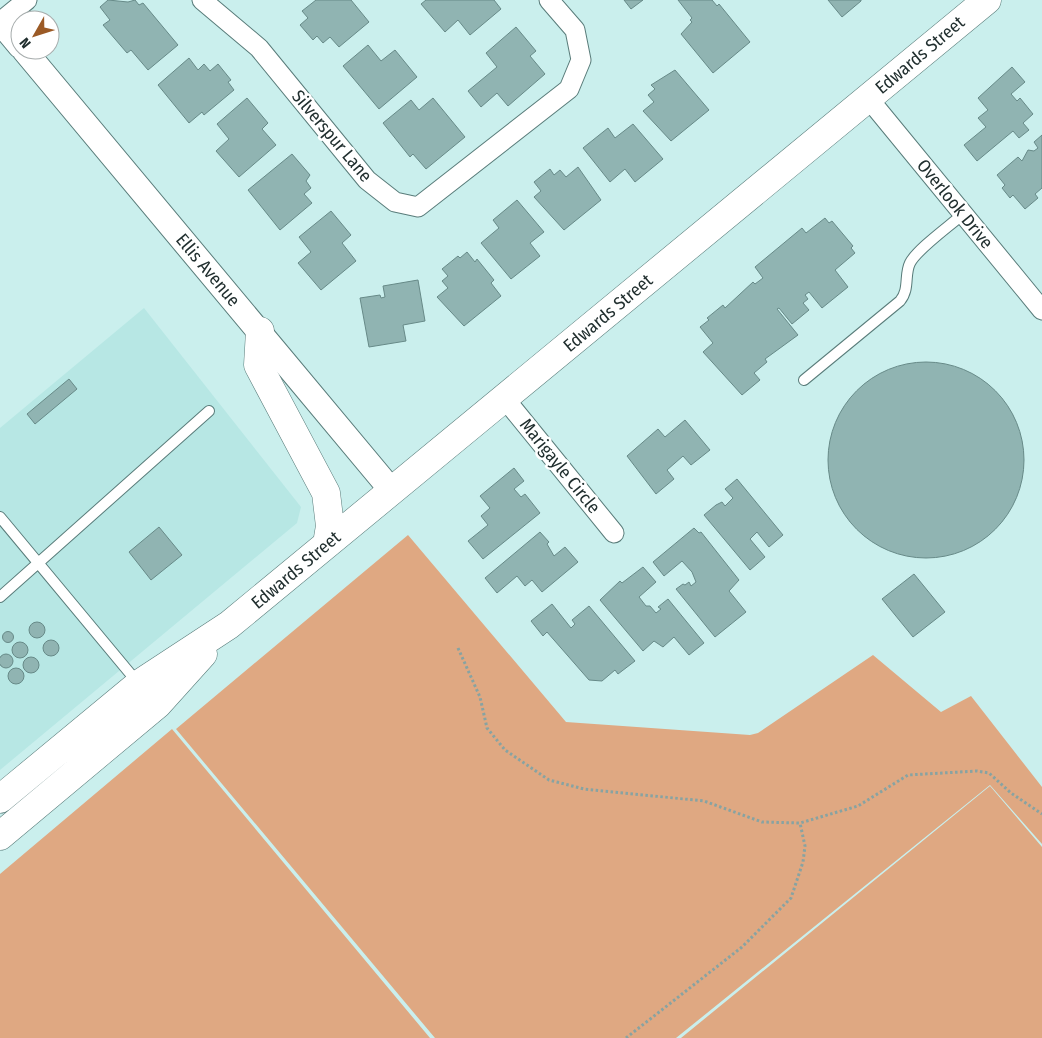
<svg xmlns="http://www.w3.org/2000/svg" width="1042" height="1038" font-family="'Fira Sans Condensed',sans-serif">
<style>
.built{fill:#b7e7e4}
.green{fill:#dfa882}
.building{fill:#90b4b2;stroke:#678a88}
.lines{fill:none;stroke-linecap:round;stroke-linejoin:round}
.service-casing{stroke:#597c7a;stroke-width:12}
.minor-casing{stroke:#597c7a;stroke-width:21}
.tertiary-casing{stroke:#597c7a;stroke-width:26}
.secondary-casing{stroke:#597c7a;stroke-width:29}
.path{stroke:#87a3a2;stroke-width:3;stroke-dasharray:2.5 2.5;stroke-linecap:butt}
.service{stroke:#fff;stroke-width:10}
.minor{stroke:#fff;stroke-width:19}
.tertiary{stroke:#fff;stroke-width:24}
.secondary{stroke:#fff;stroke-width:28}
.labels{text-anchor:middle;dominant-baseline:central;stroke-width:5;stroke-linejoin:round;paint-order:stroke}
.street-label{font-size:18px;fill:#212f2f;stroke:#fff}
</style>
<rect width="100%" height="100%" fill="#caefed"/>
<path class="built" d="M144 308 301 507 297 523 0 770V428Z"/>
<path class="green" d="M408 535 566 722 750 735 758 733 873 655 941 712 971 696 1042 787V844L990 785 676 1038H435L176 729Z
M172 729 430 1038H0V874Z
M990 786 1042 847V1038H681Z"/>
<path class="building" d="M108 0 128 2 135 0 139 5 143 3 178 45 148 70 131 50 127 53 103 25 110 20 100 7Z
M316 0H351L369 22 339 47 330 37 323 43 317 36 313 40 300 25 308 18 302 11Z
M426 0H494L501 9 470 35 458 20 445 32 421 4Z
M624 0H643L631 9Z
M678 0H712L717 6 719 4 750 42 713 73 681 34 692 22 690 20 692 18Z
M828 0H861V1L842 17Z
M516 27 536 51 530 56 545 74 508 106 497 93 481 107 468 91 497 67 486 53Z
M368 45 381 61 395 50 417 77 379 109 343 66Z
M189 58 198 70 204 64 210 71 218 64 231 80 228 82 234 90 204 115 202 112 189 123 158 85Z
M1012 67 1025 82 1011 94 1017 101 1020 98 1033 114 1023 123 1029 130 1019 138 1013 131 977 161 964 145 986 127 978 118 988 110 978 98Z
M675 70 709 110 671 141 643 111 654 102 648 95 655 89 651 85Z
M247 98 268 123 262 129 276 145 239 177 216 151 229 139 217 124Z
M433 98 465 137 426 169 413 154 410 157 383 123 411 100 419 110Z
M633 124 663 159 635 182 625 169 610 182 583 148 608 128 615 138Z
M1042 135V188L1035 194 1038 198 1025 209 1013 195 1010 198 1002 188 1005 185 997 175 1018 157 1022 161 1028 150 1034 151 1038 148 1034 142Z
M292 154 310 175 306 181 311 188 304 194 312 203 280 230 248 190Z
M578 167 601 200 564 230 534 197 541 191 534 182 550 169 554 175 560 170 566 177Z
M517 200 544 232 530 243 540 256 511 279 481 243 499 228 493 220Z
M331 211 351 235 342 243 356 261 321 290 298 263 311 252 299 237Z
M825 218 829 223 832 221 853 246 851 248 855 253 835 270 848 287 822 308 809 292 805 295 808 299 803 303 809 310 792 324 779 308 777 309 798 335 765 359 767 362 754 373 760 380 742 395 703 352 713 343 700 327 709 320 707 318 723 305 725 308 753 282 755 284 763 278 755 267 802 228 806 233Z
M467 252 475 262 477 259 494 280 491 283 501 296 464 326 437 297 448 288 442 281 448 276 442 269 458 256 460 258Z
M418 280 425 321 403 325 406 341 369 347 360 298 380 295 381 298 385 297 383 286Z
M828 460a98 98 0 1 1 196 0a98 98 0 1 1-196 0Z
M69 379 77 389 35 424 27 414Z
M685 420 710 450 691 465 683 456 667 470 674 479 656 494 627 456 658 429 665 437Z
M514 468 524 481 514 489 521 497 525 494 540 513 483 559 468 541 488 525 481 516 490 508 480 496Z
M737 479 783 535 769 547 757 532 750 539 765 557 750 570 704 515 716 505 722 502 725 506 733 498 725 489Z
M159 527 182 555 151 580 129 552Z
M694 528 699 533 701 532 739 580 729 591 746 612 715 637 676 589 683 584 685 585 689 582 691 586 696 582 692 572 682 561 664 576 653 562Z
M540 532 549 542 547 544 554 556 565 547 578 562 542 592 532 580 525 586 517 576 497 593 485 578Z
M643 567 656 582 639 597 646 606H650L656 613 661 609 658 607 668 599 704 643 689 655 674 637 663 647 654 641 643 651 600 600 620 581 622 583Z
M914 574 945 612 913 637 882 599Z
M552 604 571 628 575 624 572 620 589 606 635 661 618 674 615 670 602 681 589 680 547 632 543 636 531 621Z
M29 630a8 8 0 1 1 16 0a8 8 0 1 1-16 0Z
M2.5 637a5.5 5.5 0 1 1 11 0a5.5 5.5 0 1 1-11 0Z
M43 648a8 8 0 1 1 16 0a8 8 0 1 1-16 0Z
M12 650a8 8 0 1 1 16 0a8 8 0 1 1-16 0Z
M-1 661a7 7 0 1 1 14 0a7 7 0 1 1-14 0Z
M23 665a8 8 0 1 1 16 0a8 8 0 1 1-16 0Z
M8 676a8 8 0 1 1 16 0a8 8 0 1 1-16 0Z"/>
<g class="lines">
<defs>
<path id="service" d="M804 380 900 301C910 289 904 275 910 263 917 249 951 225 963 214
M0 517 138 683
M0 597 209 411"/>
<path id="minor" d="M202 0 259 48 367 180 395 202 418 207 569 89 581 60 575 30 549 0
M0 22 27 0
M868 98 1042 310
M505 399 614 533"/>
<path id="tertiary" d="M0 22 20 46
M24 50 392 491"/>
<path id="secondary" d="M260 331 258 365 326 493 330 526 327 544
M0 799 139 684 229 625 987 0
M0 836 158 704 203 654"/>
</defs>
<use href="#service" class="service-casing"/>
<use href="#minor" class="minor-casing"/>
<use href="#tertiary" class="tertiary-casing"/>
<use href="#secondary" class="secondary-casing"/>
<path class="path" d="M458 648 480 697 487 728 505 750 549 780 584 789 704 801 762 822 800 823 858 806 908 775 977 771 989 773 1011 793 1042 814
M626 1038 742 947 791 898 803 862 805 846 800 823"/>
<use href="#service" class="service"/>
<use href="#minor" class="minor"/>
<use href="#tertiary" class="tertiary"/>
<use href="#secondary" class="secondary"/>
</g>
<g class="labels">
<g class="street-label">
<text transform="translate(920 55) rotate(-40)">Edwards Street</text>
<text transform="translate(332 136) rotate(50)">Silverspur Lane</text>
<text transform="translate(955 204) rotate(51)">Overlook Drive</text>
<text transform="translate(208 270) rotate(50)">Ellis Avenue</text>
<text transform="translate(608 313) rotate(-40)">Edwards Street</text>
<text transform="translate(560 466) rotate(51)">Marigayle Circle</text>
<text transform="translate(296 570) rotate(-40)">Edwards Street</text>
</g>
</g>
<g transform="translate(35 35) rotate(231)"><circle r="24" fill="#ffffff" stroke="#a6acac"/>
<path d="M0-4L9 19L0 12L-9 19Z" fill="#9b5a26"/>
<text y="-8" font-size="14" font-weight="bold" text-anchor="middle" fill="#212f2f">N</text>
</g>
</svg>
